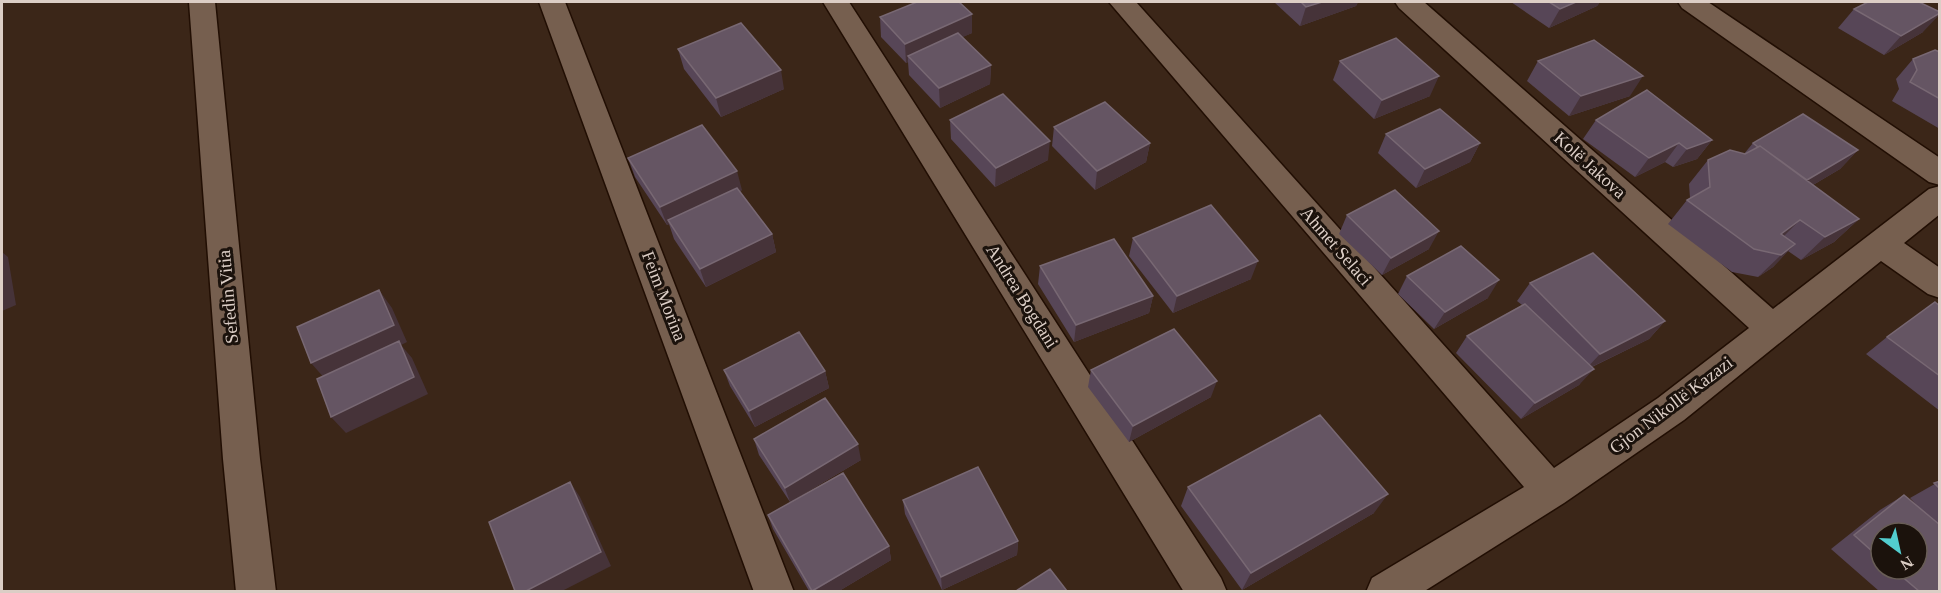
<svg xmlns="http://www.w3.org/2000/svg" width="1941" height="593" font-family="Georgia,serif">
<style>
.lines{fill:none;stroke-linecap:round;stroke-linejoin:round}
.minor-casing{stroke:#210e03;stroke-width:3}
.minor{fill:#765f4f;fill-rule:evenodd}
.wall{fill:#574657;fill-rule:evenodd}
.shaded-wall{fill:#463339}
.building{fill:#655563;stroke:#786873;stroke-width:1.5}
.labels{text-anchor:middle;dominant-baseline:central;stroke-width:6;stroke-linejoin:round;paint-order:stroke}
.street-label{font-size:18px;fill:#dccec6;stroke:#1b120c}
</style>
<rect width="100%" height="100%" fill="#3b2618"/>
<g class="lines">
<defs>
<path id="minor" d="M189 2H215L260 459 276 592H236L223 459Z
M539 2H565L794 592H754Z
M823 2H849L1221 578 1227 592H1184Z
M1109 2H1136L1554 468 1658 398 1749 328 1399 8 1395 2H1424L1773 309 1929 189 1940 186V214L1904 243 1940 268V298L1928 294 1881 261 1684 420 1564 503 1423 592H1366L1372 578 1524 487Z
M1678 2H1708L1940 158V185L1929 182 1682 8Z"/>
</defs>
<use href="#minor" class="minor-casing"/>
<use href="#minor" class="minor"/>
</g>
<path class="wall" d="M1274 2H1358L1356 6 1300 26Z
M1511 2H1600L1597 6 1549 28Z
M1854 9 1923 32 1884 55 1838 28Z
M880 17 972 33 962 37 991 65 990 84 940 108 909 75 908 62 906 63 881 37Z
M678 49 784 89 721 117 684 69Z
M1940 52V129L1892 101 1899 89 1896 79 1913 59Z
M1340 61 1430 96 1374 119 1333 80Z
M1538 61 1630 96 1569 116 1527 81Z
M950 120 1048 160 995 187 951 139Z
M1596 120 1712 140 1697 159 1673 167 1665 162 1635 177 1583 139Z
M1054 127 1150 143 1146 162 1095 190 1052 146Z
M1386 134 1480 143 1470 162 1416 188 1378 153Z
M1753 143 1858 150 1840 169 1813 185 1859 219 1834 242 1801 260 1788 251 1773 267 1758 277 1732 272 1668 224 1687 200 1690 198 1689 184 1708 160 1744 154Z
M628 158 742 190 740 191 772 234 776 252 706 287 674 239 669 224 667 225 635 177Z
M1347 215 1429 249 1382 275 1339 234Z
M1133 238 1251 279 1173 313 1129 256Z
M1040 266 1153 296 1149 313 1074 342 1038 284Z
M1407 276 1488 298 1434 329 1398 294Z
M1530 283 1665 321 1649 339 1592 367 1579 385 1521 419 1456 353 1467 336 1522 305 1517 301Z
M1940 306V411L1866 354 1887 337Z
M724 370 825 371 829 388 755 427 730 386Z
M1091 370 1211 397 1129 442 1088 387Z
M754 439 861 460 790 502 759 455Z
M1940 481V591H1879L1831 549 1880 510 1904 495 1920 509 1910 498ZM1881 533 1917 569H1881Z
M1188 487 1374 513 1242 590 1181 506Z
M903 500 1018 541 1017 555 942 590 905 514Z
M768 515 889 546 891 560 839 591H809L773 529Z"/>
<path class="shaded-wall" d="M1322 2H1358L1356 6 1300 26 1306 7Z
M1576 2H1600L1597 6 1549 28 1560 9Z
M972 14V33L912 60 908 56V62L906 63 905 44Z
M1940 14 1923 32 1884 55 1901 36Z
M991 65 990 84 940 108 939 88Z
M781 70 784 89 721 117 716 98Z
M1439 76 1430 96 1374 119 1382 100Z
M1643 76 1630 96 1569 116 1581 96Z
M1712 140 1697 159 1673 167 1687 149Z
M1050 141 1048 160 995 187 996 168Z
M1150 143 1146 162 1095 190 1097 171Z
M1480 143 1470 162 1416 188 1425 169Z
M1679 143 1665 162 1635 177 1649 158Z
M1858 150 1840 169 1789 199 1806 180Z
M737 171 742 190 670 224 668 220 669 224 667 225 660 207Z
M1859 219 1834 242 1801 260 1825 237Z
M1800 220 1777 243 1781 234Z
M1439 231 1429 249 1382 275 1391 258Z
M772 234 776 252 706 287 700 269Z
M1795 244 1773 267 1758 277 1781 255Z
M2 252 8 257 16 305 2 311Z
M1258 261 1251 279 1173 313 1177 296Z
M1499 280 1488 298 1434 329 1445 312Z
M379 290 392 308 407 342 401 345 412 358 428 394 346 433 331 417 326 380 311 363Z
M1153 296 1149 313 1074 342 1076 325Z
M1665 321 1649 339 1585 370 1600 354Z
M1594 369 1579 385 1521 419 1535 403Z
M825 371 829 388 755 427 749 411Z
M1217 381 1211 397 1129 442 1133 426Z
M858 444 861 460 790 502 785 488Z
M570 482 580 497 611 566 562 591H526Z
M1388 494 1374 513 1242 590 1251 573Z
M1018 541 1017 555 942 590 941 577Z
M889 546 891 560 839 591H814Z"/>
<path class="building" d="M917 2H959L972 14 905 44 880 17Z
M1301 2H1322L1306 7Z
M1549 2H1576L1560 9Z
M1868 2H1919L1940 12V13L1901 36 1854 9Z
M741 23 781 70 716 98 678 49Z
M958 33 991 65 939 88 908 56Z
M1396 38 1439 76 1382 100 1340 61Z
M1594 40 1643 76 1581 96 1538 61Z
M1935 50 1940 52V99L1910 82 1917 70 1913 59Z
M1647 90 1712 140 1687 149 1679 143 1649 158 1596 120Z
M1003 94 1050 141 996 168 950 120Z
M1105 102 1150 143 1097 171 1054 127Z
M1440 109 1480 143 1425 169 1386 134Z
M1803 114 1858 150 1807 180 1760 146 1758 147 1753 143Z
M702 125 737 171 660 207 628 158Z
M1760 146 1859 219 1825 237 1800 220 1781 234 1795 244 1781 255 1754 249 1687 200 1710 187 1708 160 1730 150 1745 154Z
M737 188 772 234 700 269 668 220Z
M1395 190 1439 231 1391 258 1347 215Z
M1211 205 1258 261 1177 296 1133 238Z
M1114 239 1153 296 1076 325 1040 266Z
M1461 246 1499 280 1445 312 1407 276Z
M1593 253 1665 321 1600 354 1530 283Z
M379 290 394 325 311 363 297 327Z
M1935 302 1940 306V376L1887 337Z
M1525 304 1594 369 1535 403 1467 336Z
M1174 329 1217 381 1133 426 1091 370Z
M799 332 825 371 749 411 724 370Z
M399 341 414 377 331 417 317 379Z
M825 398 858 444 785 488 754 439Z
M1320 415 1388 494 1251 573 1188 487Z
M978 467 1018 541 941 577 903 500Z
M843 473 889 546 812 591 768 515Z
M1940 481V489L1934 483Z
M570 482 601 552 526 591H515L489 522Z
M1904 495 1940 525V591H1919L1893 569H1917V533H1881V559L1854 535Z
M1050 569 1067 591H1016Z"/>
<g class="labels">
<g class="street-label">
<text transform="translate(1590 165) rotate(42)">Kolë Jakova</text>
<text transform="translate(1336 246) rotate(49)">Ahmet Selaci</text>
<text transform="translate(664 296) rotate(69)">Feim Morina</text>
<text transform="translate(1022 296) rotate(58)">Andrea Bogdani</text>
<text transform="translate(228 297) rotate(-95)">Sefedin Vitia</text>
<text transform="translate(1671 405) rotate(-37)">Gjon Nikollë Kazazi</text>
</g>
</g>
<rect width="1941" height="593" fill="none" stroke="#dccec6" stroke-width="6"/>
<g transform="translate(1899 551) rotate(147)"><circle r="28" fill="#1b120c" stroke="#685d56" stroke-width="1.5"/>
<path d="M0-4.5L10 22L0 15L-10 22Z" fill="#52cdcf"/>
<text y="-9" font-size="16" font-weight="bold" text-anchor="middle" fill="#dccec6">N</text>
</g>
</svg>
